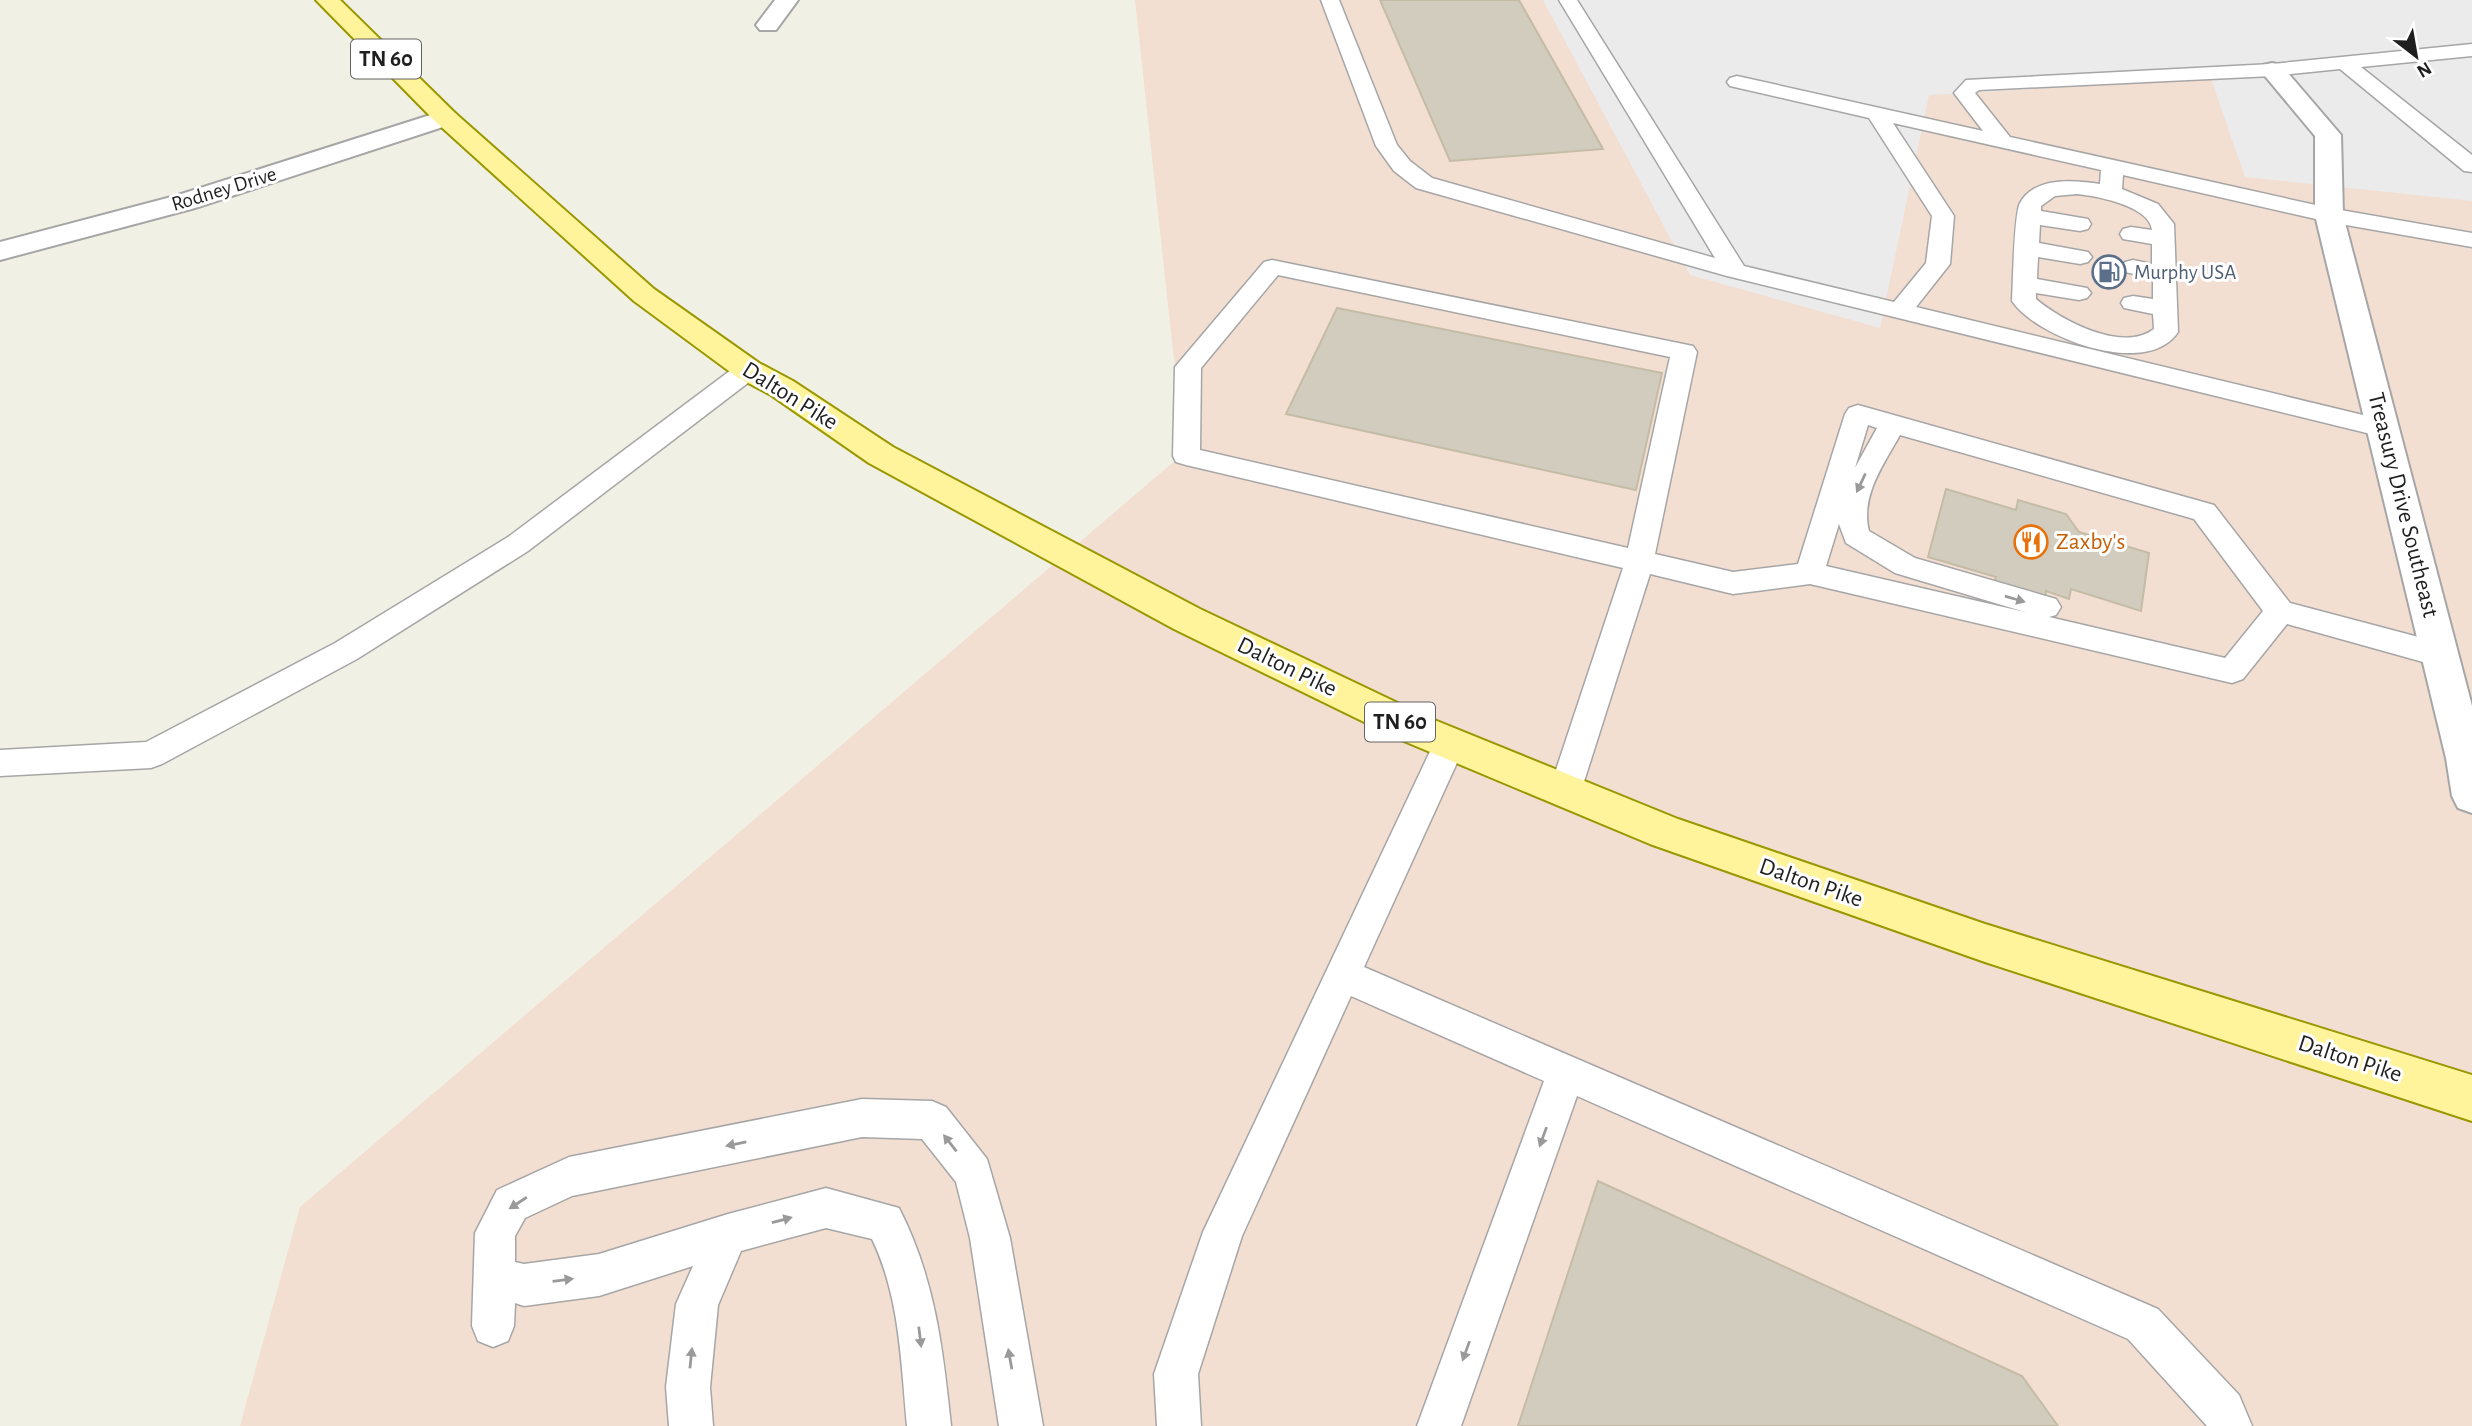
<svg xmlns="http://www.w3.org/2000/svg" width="2472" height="1426" font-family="'Alegreya Sans',sans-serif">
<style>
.commercial{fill:#f3ded2}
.parking{fill:#ebebeb}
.building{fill:#d1ccbd;stroke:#c4bca6;stroke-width:2}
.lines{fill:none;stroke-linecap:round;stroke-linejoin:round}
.service-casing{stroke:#a6a6a6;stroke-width:3}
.minor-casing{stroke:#a6a6a6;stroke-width:4}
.primary-casing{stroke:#9a9800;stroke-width:4}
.service{fill:#fff;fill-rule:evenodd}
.minor{fill:#fff;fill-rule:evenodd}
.primary{fill:#fff39b;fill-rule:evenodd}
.oneway{fill:#9a9a9a}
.labels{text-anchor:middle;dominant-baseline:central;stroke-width:6;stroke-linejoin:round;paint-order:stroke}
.far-street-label{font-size:21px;fill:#1f1f1f;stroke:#fff}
.far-service-label{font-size:21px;fill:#4e5e75;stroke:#fff;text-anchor:start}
.shield{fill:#fff;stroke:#626262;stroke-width:2}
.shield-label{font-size:23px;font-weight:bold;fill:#1f1f1f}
.street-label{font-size:24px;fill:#1f1f1f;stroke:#fff}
.food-label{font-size:24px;fill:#c56008;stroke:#fff;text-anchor:start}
</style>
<rect width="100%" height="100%" fill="#f1f0e5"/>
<path class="commercial" d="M1135 0H2472V1426H240L300 1207 1184 453Z"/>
<path class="parking" d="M1543 0H2472V201L2245 177 2211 79 1929 95 1880 328 1690 275Z"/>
<path class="building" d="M1380 0H1519L1603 149 1450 161Z
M1337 308 1662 373 1636 490 1286 414Z
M1946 489 2016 510 2018 500 2066 514 2079 532 2149 553 2141 611 2071 589 2069 599 2046 591 2045 599 1994 583 1996 577 1928 557Z
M1598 1181 2022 1376 2058 1426H1518Z"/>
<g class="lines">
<defs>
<path id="service" d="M1321 0H1339L1397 145 1410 161 1432 178 1715 258 1559 0H1577L1744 266 1894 302 1926 263 1932 216 1869 118 1730 86 1727 82 1730 78 1737 76 1983 131 1954 93 1966 80 2272 64 2472 44V56L2361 67 2472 155V172L2464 171 2340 69 2272 76 1979 90 1975 93 2010 137 2329 208 2472 233V247L2329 222 2123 175 2122 189 2158 204 2174 224 2178 332C2147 379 2037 338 2012 301 2013 283 2014 214 2020 203 2034 176 2076 180 2100 184L2101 170 1893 123 1954 216 1950 264 1916 307 2392 422 2396 428 2392 434 2383 437 1727 276 1416 188 1394 171 1376 146ZM2077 194C2097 196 2150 206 2152 230L2131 227 2123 229 2120 234 2123 239 2152 244V264L2133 260 2125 262 2121 267 2125 272 2153 278V299L2133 296 2124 298 2121 303 2124 308 2153 314 2154 329C2123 353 2062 321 2036 299V293L2079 300 2087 298 2091 293 2087 288 2037 279 2038 257 2080 264 2088 262 2092 257 2088 252 2039 243 2040 225 2080 231 2088 229 2091 224 2088 219 2041 211V206L2055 196Z
M1272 260 1693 346 1697 352 1655 554 1733 572 1798 564 1845 414 1849 408 1858 405 2214 505 2290 603 2441 643 2452 647 2456 655 2452 663 2441 667 2287 624 2243 679 2232 683 1810 584 1733 594 1650 574 1581 791 1577 801 1565 805 1553 801 1549 791 1623 568 1186 465 1176 462 1173 456 1175 367 1264 262ZM1278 275 1670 357 1628 548 1200 450 1201 368ZM1868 425 1877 428 1855 468ZM1900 435 2194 519 2263 611 2225 658 2049 617 2056 615 2061 607 2056 599 1915 558 1869 531C1860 496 1884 464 1900 435ZM1839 524 1846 543 1895 573 2025 612 1826 566Z
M748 362 757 364 761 370 757 376 528 551 357 659 162 764 151 768 0 776V750L146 742 335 643 508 537 739 364Z
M1450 730 1461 734 1466 743 1364 967 2158 1309 2239 1395 2252 1426H2207L2128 1339 1577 1096 1461 1426H1417L1544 1081 1351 996 1242 1236 1198 1374 1201 1426H1157L1154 1374 1203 1232 1434 743 1439 734Z
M862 1099 932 1101 946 1107 987 1159 1010 1238 1043 1426H999L970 1238 956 1182 922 1139 862 1137 572 1196 525 1218 515 1236V1262L524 1264 599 1254 728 1214 826 1188 899 1208C935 1278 943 1349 951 1426H907C901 1363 900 1297 872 1239L826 1228 741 1251 718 1305 710 1387 713 1426H669L666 1387 676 1304 693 1266 599 1296 524 1306 515 1303 514 1326 508 1341 493 1347 478 1341 472 1326 475 1233 497 1190 569 1157Z"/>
<path id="minor" d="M775 0H798L776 30H760L756 25Z
M2272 63 2281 65 2341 135 2343 215 2472 706V813L2458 808 2452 796 2446 758 2315 215V136L2260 70 2263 65Z
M446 110 455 113 459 118 455 123 195 208 0 260V242L175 196Z"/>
<path id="primary" d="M316 0H340L455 113 654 289 759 363 793 381 893 447 1200 609 1427 717 1678 819 1985 924 2472 1075V1121L1985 962 1650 844 1399 739 1174 629 869 463 771 395 737 377 634 301 437 123Z"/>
</defs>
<use href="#service" class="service-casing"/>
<use href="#minor" class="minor-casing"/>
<use href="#primary" class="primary-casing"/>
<use href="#service" class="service"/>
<use href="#minor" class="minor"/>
<use href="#primary" class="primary"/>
</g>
<defs><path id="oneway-solid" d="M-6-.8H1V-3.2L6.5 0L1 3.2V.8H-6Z" transform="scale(1.75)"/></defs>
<g class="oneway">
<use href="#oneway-solid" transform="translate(1861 483) rotate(115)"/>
<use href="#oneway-solid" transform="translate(2015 599) rotate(16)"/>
<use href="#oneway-solid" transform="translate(1543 1137) rotate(110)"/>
<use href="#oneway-solid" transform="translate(950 1143) rotate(-128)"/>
<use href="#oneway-solid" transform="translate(736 1144) rotate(169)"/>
<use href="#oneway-solid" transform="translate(518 1203) rotate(147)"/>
<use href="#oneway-solid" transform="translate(782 1220) rotate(-15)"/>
<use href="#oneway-solid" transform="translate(563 1280) rotate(-7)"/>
<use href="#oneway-solid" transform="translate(920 1337) rotate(83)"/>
<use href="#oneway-solid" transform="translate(1466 1351) rotate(110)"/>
<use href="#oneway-solid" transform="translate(691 1358) rotate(-84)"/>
<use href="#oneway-solid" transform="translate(1010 1359) rotate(-100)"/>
</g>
<defs>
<symbol id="fuel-ring" viewBox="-11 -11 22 22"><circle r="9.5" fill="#fff" stroke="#5c6f8a" stroke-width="1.5"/><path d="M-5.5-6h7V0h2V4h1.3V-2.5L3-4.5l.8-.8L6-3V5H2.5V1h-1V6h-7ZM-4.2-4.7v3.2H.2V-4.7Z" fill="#5c6f8a"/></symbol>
<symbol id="restaurant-ring" viewBox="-11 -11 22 22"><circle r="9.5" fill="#fff" stroke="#e8710a" stroke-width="1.5"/><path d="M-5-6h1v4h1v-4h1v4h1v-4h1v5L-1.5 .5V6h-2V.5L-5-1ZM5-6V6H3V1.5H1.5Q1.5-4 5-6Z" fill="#e8710a"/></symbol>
</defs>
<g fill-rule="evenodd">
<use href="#fuel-ring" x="2090" y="253" width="38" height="38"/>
<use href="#restaurant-ring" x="2012" y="523" width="38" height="38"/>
</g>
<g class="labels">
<g class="far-street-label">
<text transform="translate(224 189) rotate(-17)">Rodney Drive</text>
</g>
<g class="far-service-label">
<text x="2134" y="272">Murphy USA</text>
</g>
<g class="shield">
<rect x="351" y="39.5" width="70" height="39" rx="5"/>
<rect x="1365" y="702.5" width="70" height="39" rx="5"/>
</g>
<g class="shield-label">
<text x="386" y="59">TN 60</text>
<text x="1400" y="722">TN 60</text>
</g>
<g class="street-label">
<text transform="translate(790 396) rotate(32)">Dalton Pike</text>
<text transform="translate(2403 505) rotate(76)">Treasury Drive Southeast</text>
<text transform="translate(1287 667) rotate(26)">Dalton Pike</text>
<text transform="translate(1811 883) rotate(19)">Dalton Pike</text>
<text transform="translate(2350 1059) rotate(18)">Dalton Pike</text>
</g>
<g class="food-label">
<text x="2056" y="542">Zaxby's</text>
</g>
</g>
<g transform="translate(2416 56) rotate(149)" stroke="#ffffff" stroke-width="5" paint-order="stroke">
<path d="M0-5L12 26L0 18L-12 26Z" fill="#1f1f1f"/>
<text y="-10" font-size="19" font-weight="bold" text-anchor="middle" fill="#1f1f1f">N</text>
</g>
</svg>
